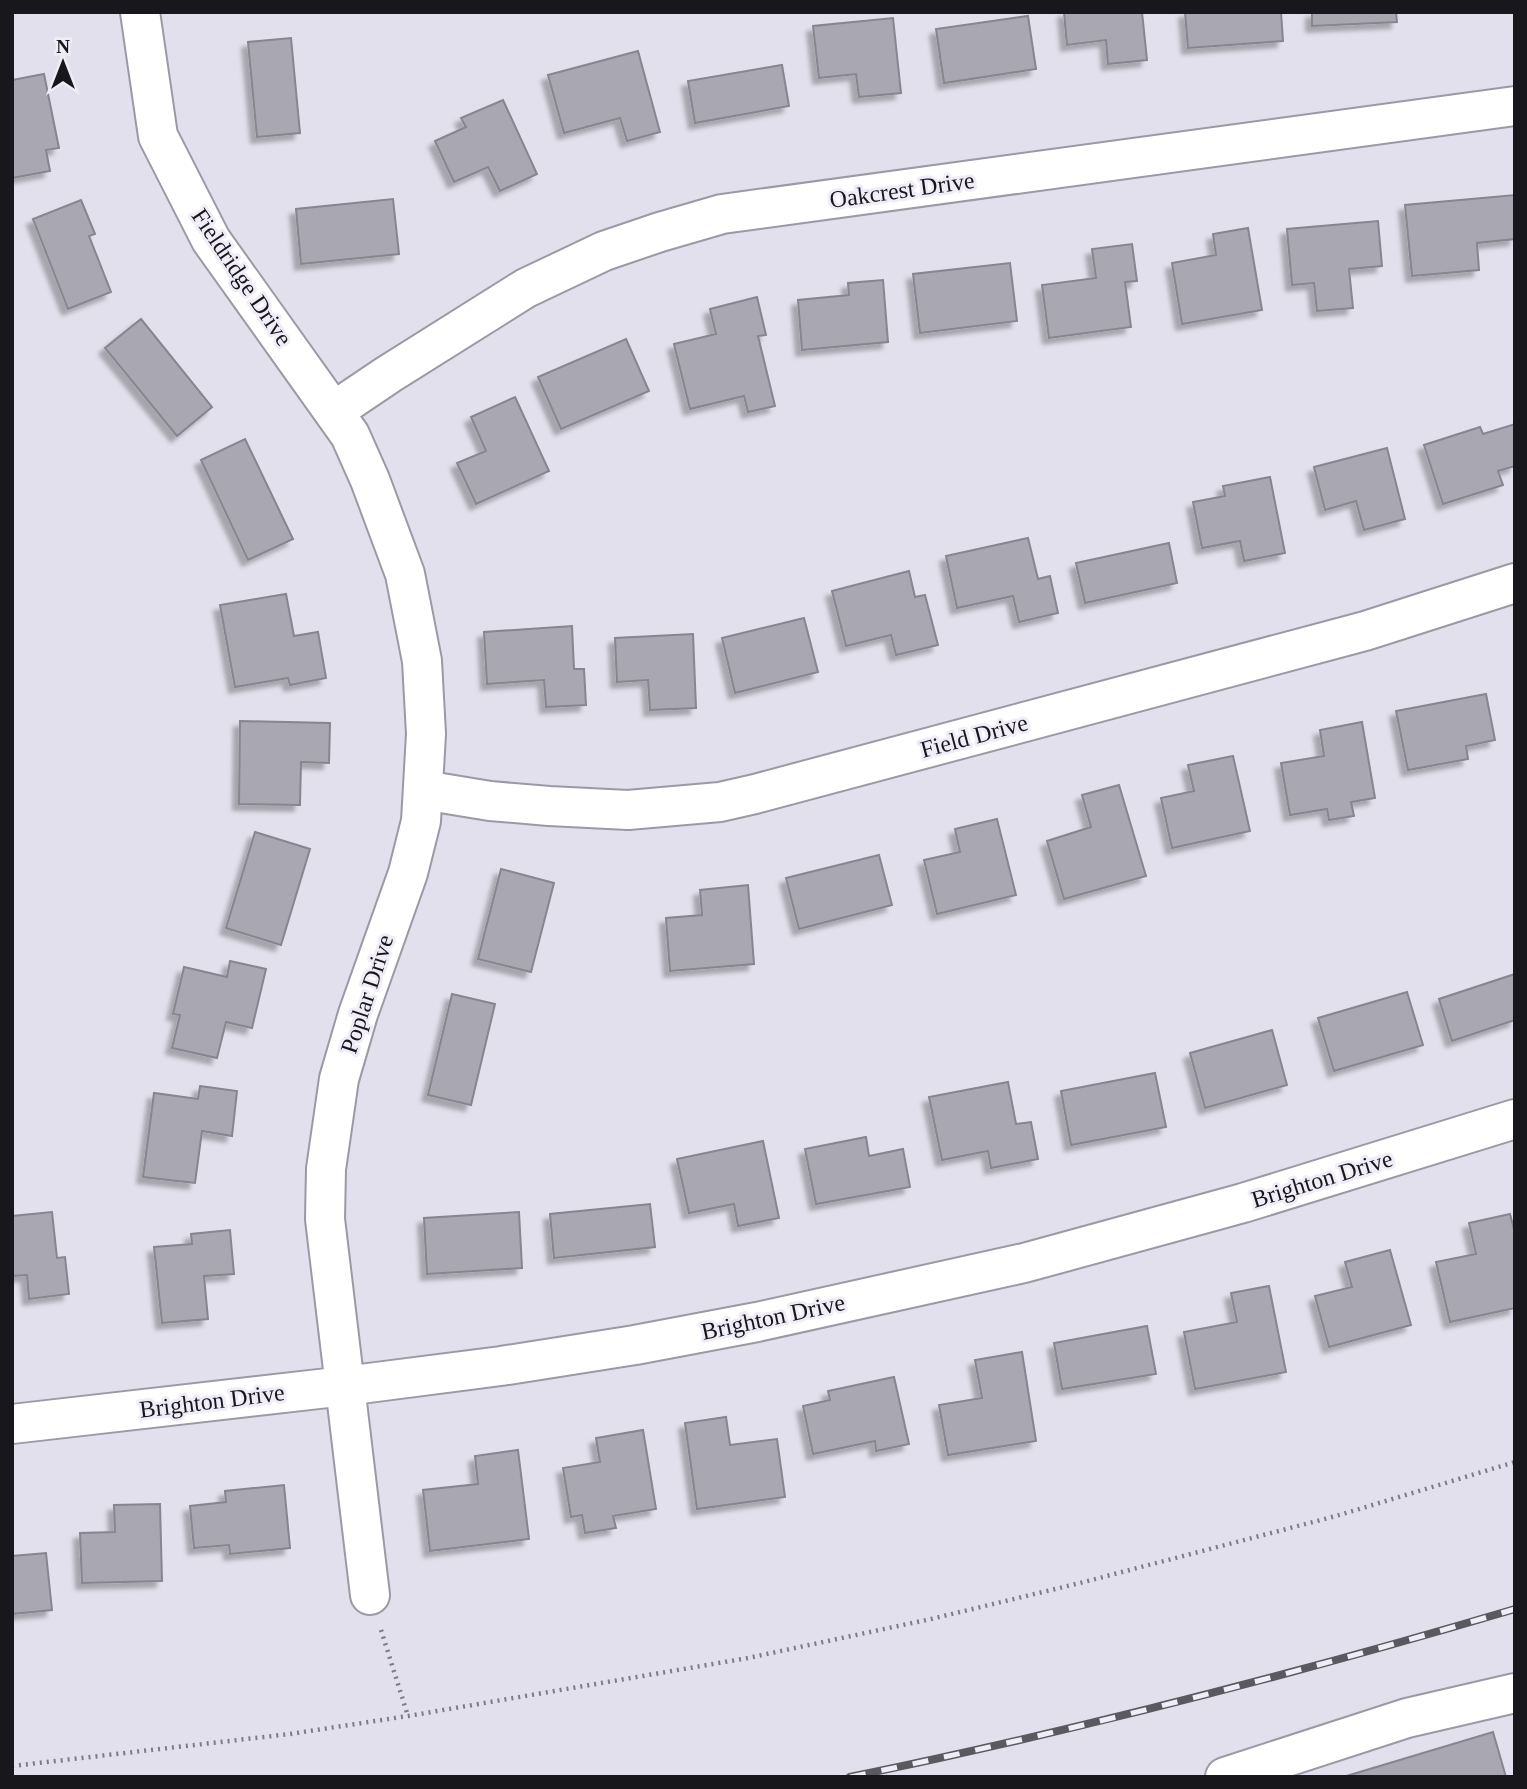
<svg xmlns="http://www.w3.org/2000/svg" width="1527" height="1789" font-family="'Times New Roman',serif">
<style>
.building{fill:#a9a7b2;stroke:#87858f;stroke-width:2;filter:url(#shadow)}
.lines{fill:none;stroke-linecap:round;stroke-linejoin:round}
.minor-casing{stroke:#9b99a4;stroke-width:42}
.path{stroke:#7d7c84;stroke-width:4.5;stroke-dasharray:2 5;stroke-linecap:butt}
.minor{stroke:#fff;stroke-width:38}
.rail-casing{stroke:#59595f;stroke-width:8}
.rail{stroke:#f0edf9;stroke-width:5;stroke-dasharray:16;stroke-linecap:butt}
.labels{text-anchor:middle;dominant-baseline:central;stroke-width:6;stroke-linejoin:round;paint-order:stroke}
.street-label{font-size:24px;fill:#18181c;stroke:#f0edf9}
</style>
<defs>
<filter id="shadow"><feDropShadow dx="-6" dy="6" stdDeviation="2" flood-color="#0004"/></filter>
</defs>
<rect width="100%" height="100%" fill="#e2e0ec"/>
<path class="building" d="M1064 12H1142L1147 60 1108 64 1106 40 1067 45Z
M1185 12H1281L1283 41 1188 48Z
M1312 12H1396L1397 22 1312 26Z
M1028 16 1036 69 944 83 936 29Z
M893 18 901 93 859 97 856 74 819 78 813 26Z
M291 38 300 133 257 137 248 42Z
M638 51 660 132 627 141 620 118 564 133 548 75Z
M782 65 789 106 695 123 688 81Z
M44 74 59 148 46 150 50 171 12 178V80Z
M503 100 537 174 500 191 488 167 454 182 435 141 466 127 461 118Z
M1515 195V239L1477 243 1479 270 1412 276 1405 205Z
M393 199 399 254 301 264 296 209Z
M81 200 95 234 89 236 111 292 68 309 33 219Z
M1378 221 1382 266 1349 269 1353 308 1317 311 1314 283 1292 285 1287 229Z
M1248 228 1262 310 1182 324 1172 263 1216 255 1213 234Z
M1132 244 1137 281 1125 282 1131 327 1049 338 1042 285 1096 278 1092 249Z
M1010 263 1017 321 920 333 913 274Z
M883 280 888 342 802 350 798 300 849 295 848 283Z
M757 297 766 335 758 336 775 406 748 412 744 396 690 409 674 344 716 334 710 309Z
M141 319 212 407 177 436 105 348Z
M626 339 649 391 561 429 538 377Z
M515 397 549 471 476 504 457 463 486 451 471 417Z
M1515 424V466L1498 471 1503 485 1443 504 1424 445 1480 427 1483 434Z
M245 439 293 539 248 560 201 460Z
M1387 448 1405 519 1364 530 1356 501 1325 510 1314 467Z
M1270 477 1285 553 1244 561 1240 541 1202 548 1193 502 1225 496 1223 486Z
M1028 538 1038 579 1050 576 1058 613 1019 622 1013 596 957 608 946 556Z
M1169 543 1177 583 1085 603 1076 563Z
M909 571 915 597 925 595 938 645 896 655 891 635 846 646 832 591Z
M286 594 294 636 318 632 326 678 290 685 288 678 235 687 220 605Z
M804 618 818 672 735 693 722 638Z
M572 626 574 669H584L586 705 546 707 544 680 487 684 484 632Z
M693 634 696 708 650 710 648 680 617 682 615 638Z
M1486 694 1495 740 1466 746 1468 759 1408 770 1396 711Z
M240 721 330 723 329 763 301 762 300 805 239 804Z
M1362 722 1375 798 1351 802 1354 816 1329 820 1327 809 1290 815 1281 763 1324 756 1320 730Z
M1233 756 1250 831 1172 848 1161 798 1194 791 1188 765Z
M1119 785 1146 876 1064 899 1047 841 1091 827 1082 795Z
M997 819 1016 895 937 914 924 860 960 852 955 829Z
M255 832 310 849 281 945 226 928Z
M879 855 892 905 799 929 786 878Z
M501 869 554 883 531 972 478 959Z
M748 885 754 964 670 971 666 918 702 915 700 890Z
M230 961 266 969 252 1028 226 1022 217 1058 172 1048 180 1015 173 1014 184 967 227 977Z
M1515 974V1020L1452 1041 1439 999Z
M1407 992 1423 1045 1334 1071 1318 1018Z
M452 994 495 1004 471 1105 428 1095Z
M1272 1030 1287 1085 1205 1108 1190 1053Z
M1155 1073 1166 1127 1071 1145 1061 1091Z
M1008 1082 1016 1124 1031 1122 1038 1159 991 1168 988 1151 942 1160 929 1097Z
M200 1086 237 1091 232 1136 202 1131 195 1183 143 1177 154 1093 198 1099Z
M866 1137 869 1156 903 1149 910 1187 816 1204 805 1149Z
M763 1141 779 1218 738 1226 734 1204 689 1213 677 1159Z
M650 1204 655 1247 554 1258 550 1214Z
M52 1212 57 1258 65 1257 69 1294 29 1299 27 1275 12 1276V1216Z
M519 1212 522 1268 427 1274 424 1218Z
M1510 1214 1515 1233V1308L1450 1322 1436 1262 1476 1254 1469 1223Z
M230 1230 234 1274 204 1276 208 1319 162 1323 154 1247 192 1244 191 1234Z
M1390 1250 1411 1325 1329 1347 1315 1296 1352 1287 1345 1262Z
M1269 1286 1286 1372 1195 1389 1184 1332 1237 1322 1231 1293Z
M1147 1326 1156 1374 1062 1389 1054 1343Z
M1022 1352 1036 1441 948 1455 939 1405 982 1398 975 1360Z
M894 1377 909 1444 876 1451 875 1441 813 1454 803 1406 830 1400 828 1391Z
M726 1417 730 1445 777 1439 785 1497 697 1509 685 1423Z
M643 1430 656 1509 613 1516 616 1528 585 1533 582 1515 571 1517 563 1468 600 1462 596 1438Z
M518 1450 529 1539 430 1551 423 1490 478 1484 475 1456Z
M284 1485 290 1548 230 1554 229 1545 194 1548 190 1506 226 1502 225 1491Z
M160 1504 162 1581 82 1583 80 1533 115 1532 114 1505Z
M46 1553 52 1610 12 1614V1556Z
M1493 1732 1506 1777H1343Z"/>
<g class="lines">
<defs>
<path id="minor" d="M140 12 158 136 211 240 350 435 370 480 405 574 422 661 426 734 421 821 408 873 358 1014 339 1079 326 1169 325 1219 370 1595
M334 411 389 374 526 288 604 251 660 232 722 214 1515 106
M423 790 490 801 549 806 628 810 720 802 755 794 1365 631 1515 583
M12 1424 345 1386 501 1366 635 1345 757 1322 1024 1263 1243 1203 1515 1119
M1225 1777 1407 1718 1515 1693"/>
</defs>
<use href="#minor" class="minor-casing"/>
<path class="path" d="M381 1630 408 1716
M12 1766 290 1734 408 1716 748 1658 931 1619 1080 1583 1336 1516 1515 1462"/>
<use href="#minor" class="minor"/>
<defs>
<path id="rail" d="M850 1777C1074 1731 1295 1674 1515 1609"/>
</defs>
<use href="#rail" class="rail-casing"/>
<use href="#rail" class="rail"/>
</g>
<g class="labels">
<g class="street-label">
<text transform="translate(902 190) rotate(-8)">Oakcrest Drive</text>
<text transform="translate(242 277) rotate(56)">Fieldridge Drive</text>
<text transform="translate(974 736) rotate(-15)">Field Drive</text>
<text transform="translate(367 994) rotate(-72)">Poplar Drive</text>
<text transform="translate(1322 1179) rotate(-17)">Brighton Drive</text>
<text transform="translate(773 1317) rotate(-12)">Brighton Drive</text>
<text transform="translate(212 1401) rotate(-7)">Brighton Drive</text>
</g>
</g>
<rect width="1527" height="1789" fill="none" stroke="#18181c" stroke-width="28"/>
<g transform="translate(63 63)" stroke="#f0edf9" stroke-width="5" paint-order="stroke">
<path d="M0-5L12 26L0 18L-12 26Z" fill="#18181c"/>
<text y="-10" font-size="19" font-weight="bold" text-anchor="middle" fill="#18181c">N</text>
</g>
</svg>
